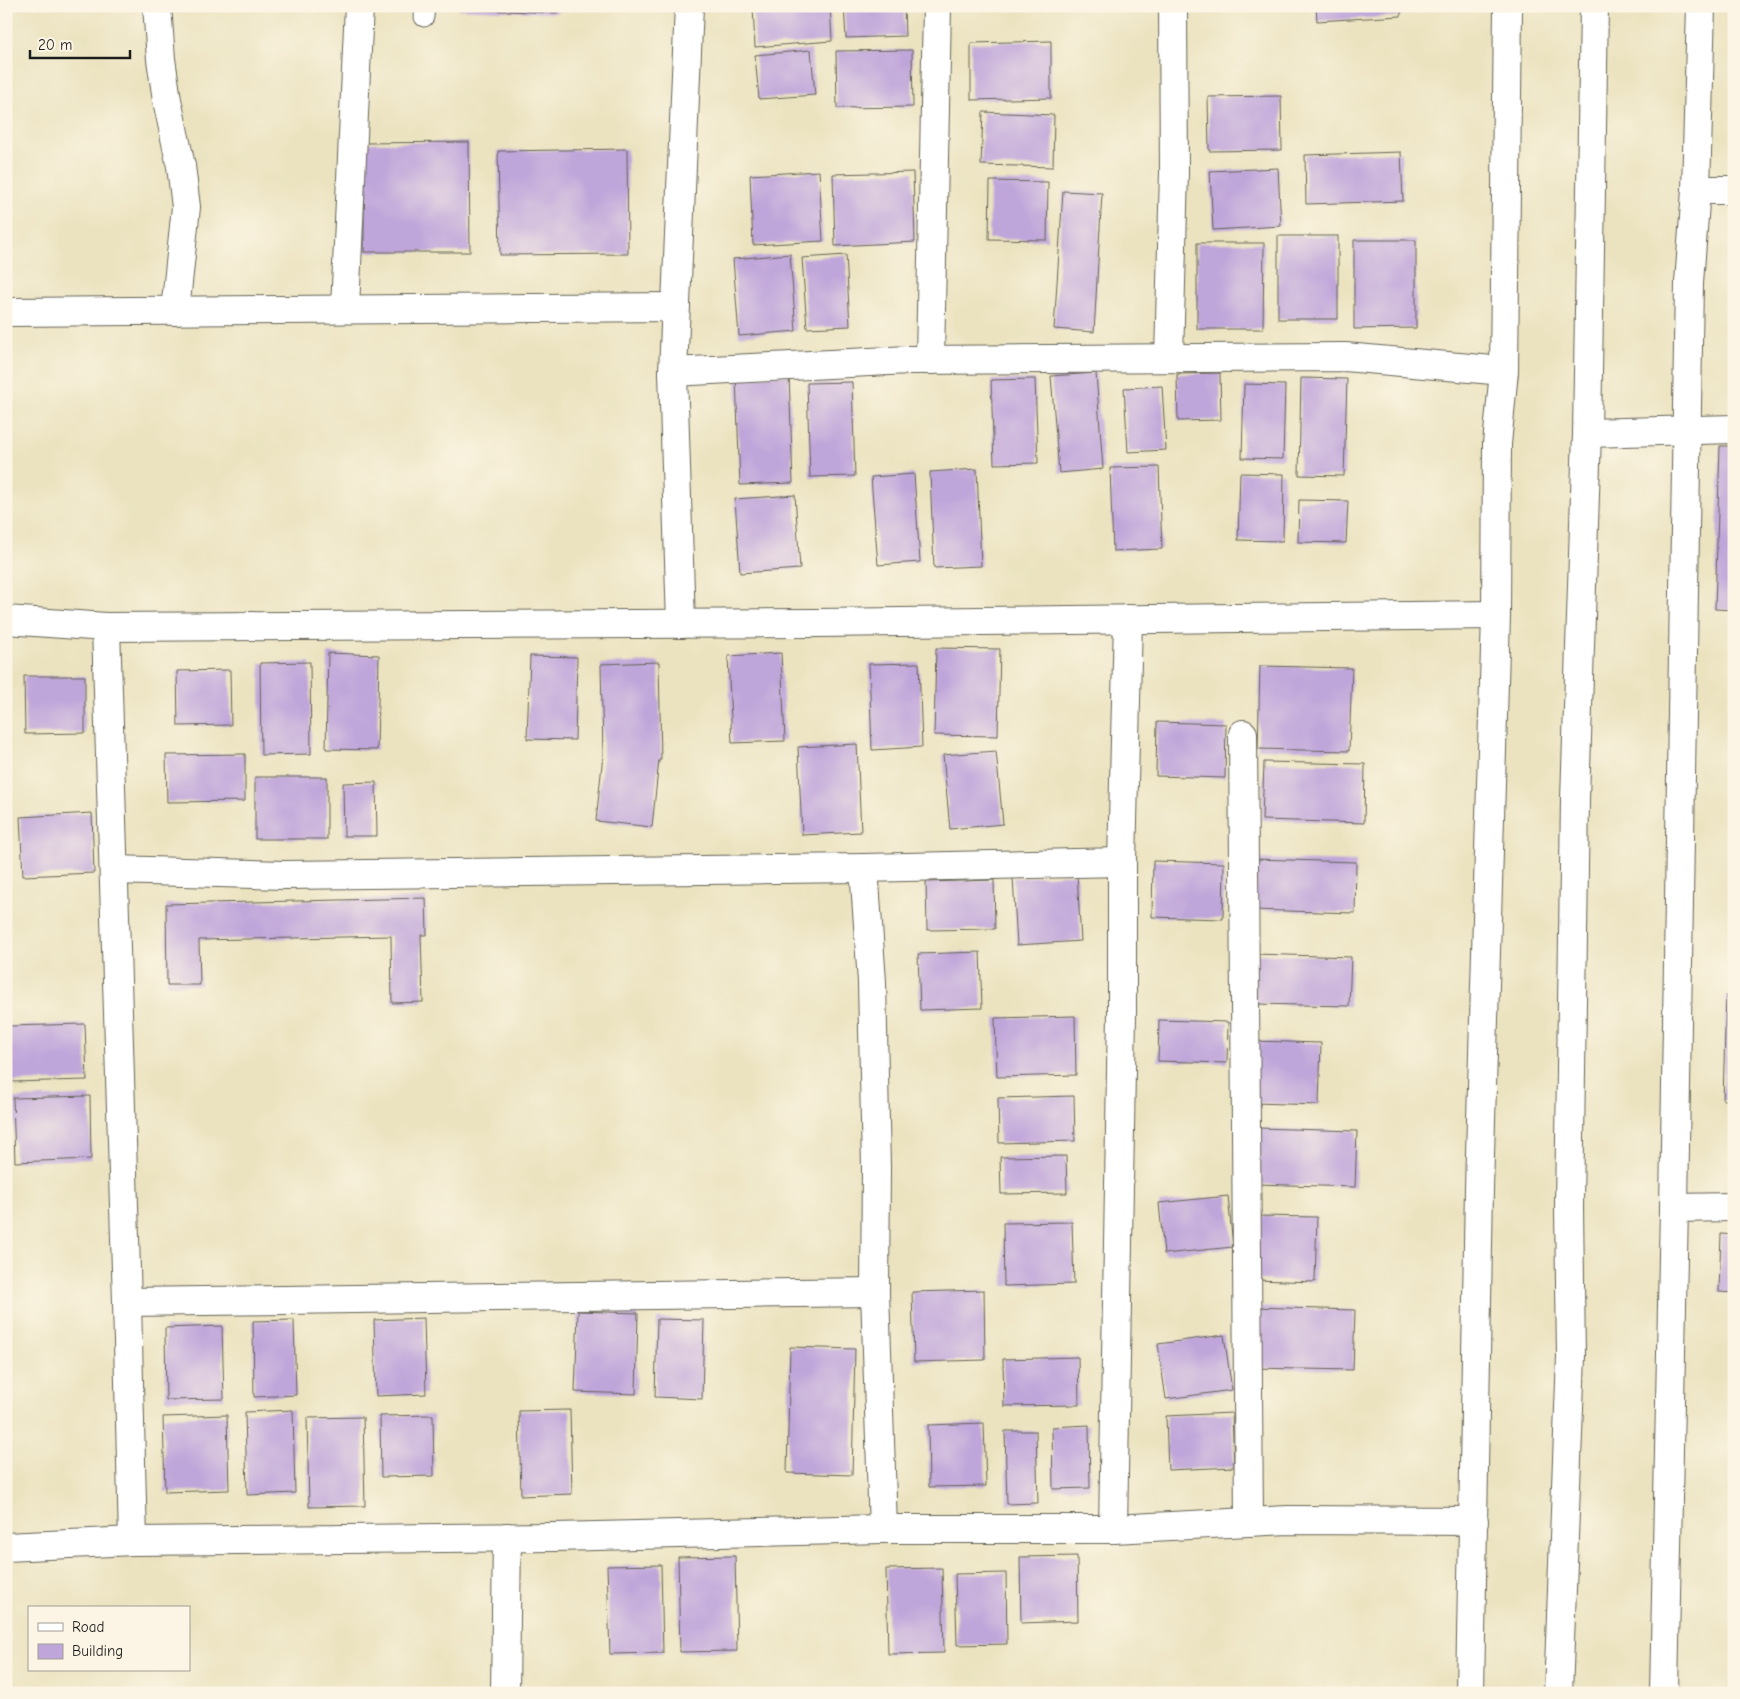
<svg xmlns="http://www.w3.org/2000/svg" width="1740" height="1699" font-family="'Comic Neue',sans-serif">
	<style>
		.building { fill: #bfa6da }
		.lines { fill: none; stroke-linecap: round; stroke-linejoin: round }
		.service-casing { stroke: #646255; stroke-width: 21 }
		.minor-casing { stroke: #646255; stroke-width: 30 }
		.tertiary-casing { stroke: #646255; stroke-width: 30 }
		.service { stroke: #fff; stroke-width: 19 }
		.minor { stroke: #fff; stroke-width: 28 }
		.tertiary { stroke: #fff; stroke-width: 28 }
	</style>
	<rect width="100%" height="100%" fill="#fcf5e5"/>
	<filter id="ink" filterUnits="userSpaceOnUse"><feTurbulence type="fractalNoise" baseFrequency=".02" numOctaves="2"/><feDisplacementMap in="SourceGraphic" scale="10" xChannelSelector="R" yChannelSelector="G"/><feConvolveMatrix kernelMatrix="1 2 1 2 8 2 1 2 1" color-interpolation-filters="sRGB"/></filter>
	<filter id="wash" filterUnits="userSpaceOnUse"><feTurbulence type="fractalNoise" baseFrequency=".0096" numOctaves="4" result="noise"/><feDisplacementMap in="SourceGraphic" scale="20" xChannelSelector="R" yChannelSelector="G"/><feGaussianBlur stdDeviation="1.12" result="paint"/><feColorMatrix in="noise" values="0 0 0 0 0 0 0 0 0 0 0 0 0 0 0 0 0 1.4 0 .05"/><feComposite in="paint" operator="in"/></filter>
	<g filter="url(#wash)">
		<rect width="100%" height="100%" fill="#ebe3c0"/>
		<g id="blocks">
			<g class="building">
				<path d="M458,6H558L557,13L458,9Z"/>
				<path d="M753,6H830L832,41L755,47Z"/>
				<path d="M844,6H904L905,36L846,38Z"/>
				<path d="M1316,6H1401V16L1317,21Z"/>
				<path d="M1051,41V98L971,100V43Z"/>
				<path d="M811,50L815,95L759,99L755,55Z"/>
				<path d="M912,50L913,107L837,108L836,51Z"/>
				<path d="M1281,96L1282,150L1209,151L1208,97Z"/>
				<path d="M983,112L1054,115L1053,167L981,165Z"/>
				<path d="M469,142L470,252H364V143Z"/>
				<path d="M627,149L628,254L500,255L498,151Z"/>
				<path d="M1401,152L1403,201L1306,204L1305,155Z"/>
				<path d="M1278,168L1281,226L1213,230L1210,171Z"/>
				<path d="M819,171L823,241L753,245L750,175Z"/>
				<path d="M913,172L915,242L835,246L833,174Z"/>
				<path d="M990,181L1048,182L1047,240L989,239Z"/>
				<path d="M1063,191L1102,193L1094,332L1054,329Z"/>
				<rect x="1278" y="236" width="60" height="83"/>
				<path d="M1354,240H1416V328L1354,329Z"/>
				<path d="M1197,243H1264L1263,329H1197Z"/>
				<path d="M790,254L796,331L739,336L733,259Z"/>
				<path d="M846,255L850,326L807,328L802,258Z"/>
				<path d="M1096,373L1103,469L1059,473L1051,376Z"/>
				<path d="M1220,373L1221,420L1178,421L1177,374Z"/>
				<path d="M789,375L793,483L740,485L736,377Z"/>
				<path d="M1301,378L1347,379L1344,476L1299,475Z"/>
				<path d="M1035,379L1038,463L994,464L991,380Z"/>
				<path d="M852,382L855,476L810,477L807,383Z"/>
				<path d="M1244,384L1285,385L1283,459L1242,458Z"/>
				<path d="M1162,386L1166,450L1128,452L1124,388Z"/>
				<path d="M1720,446H1734V610L1715,609Z"/>
				<path d="M1159,467L1162,549L1113,551L1110,468Z"/>
				<path d="M977,469L981,566L934,568L930,472Z"/>
				<path d="M1240,473L1284,474L1283,541L1238,540Z"/>
				<path d="M914,474L920,562L878,565L871,477Z"/>
				<path d="M795,495L800,569L740,573L735,499Z"/>
				<path d="M1299,500L1348,501L1346,543L1298,542Z"/>
				<path d="M936,648L1000,649L998,736L934,735Z"/>
				<path d="M328,653L379,655L377,750L326,749Z"/>
				<path d="M781,653L785,741L732,743L728,656Z"/>
				<path d="M530,656L577,657L575,740L527,739Z"/>
				<path d="M310,662L311,754L261,755L260,663Z"/>
				<path d="M659,662L661,760H659L652,827L596,821L603,755L601,664Z"/>
				<path d="M919,663L922,747L872,750L869,664Z"/>
				<path d="M1260,666L1352,668L1349,751L1258,749Z"/>
				<path d="M230,670L231,725L178,726L177,671Z"/>
				<path d="M24,676H85V733L25,734Z"/>
				<path d="M1157,722L1226,724L1225,778L1156,776Z"/>
				<path d="M857,744L861,832L802,835L798,747Z"/>
				<path d="M996,751L1003,824L950,829L943,755Z"/>
				<path d="M245,754V801L167,802L166,755Z"/>
				<path d="M1264,762L1365,764L1364,823L1262,820Z"/>
				<rect x="255" y="777" width="72" height="62"/>
				<rect x="6" y="778" width="2" height="42"/>
				<path d="M376,782L377,836H344L343,783Z"/>
				<path d="M92,813L94,873L23,876L20,817Z"/>
				<path d="M1254,859L1356,862L1355,913L1252,910Z"/>
				<path d="M1153,861L1224,863L1223,919L1152,917Z"/>
				<path d="M1077,874L1081,941L1017,945L1013,878Z"/>
				<path d="M994,880L995,929L927,930L926,882Z"/>
				<path d="M426,898L427,935H421L423,1002L392,1003L391,936L199,940L200,985H167L166,904Z"/>
				<path d="M980,952L982,1008L920,1010L918,954Z"/>
				<path d="M1255,954L1351,957L1349,1006L1254,1004Z"/>
				<path d="M1726,995L1734,996V1100H1723Z"/>
				<path d="M1075,1016L1076,1075L997,1077L995,1018Z"/>
				<path d="M1159,1020L1228,1022L1227,1063L1158,1061Z"/>
				<path d="M85,1024L87,1080L11,1082L9,1026Z"/>
				<path d="M1255,1041L1321,1043L1319,1105L1254,1103Z"/>
				<path d="M90,1096L91,1159L15,1162L13,1098Z"/>
				<path d="M1074,1096L1075,1141L999,1143L998,1098Z"/>
				<path d="M1258,1128L1357,1131L1355,1187L1256,1184Z"/>
				<path d="M1066,1156L1067,1193L1001,1194L1000,1157Z"/>
				<path d="M1228,1196L1233,1247L1164,1254L1159,1203Z"/>
				<path d="M1257,1216L1317,1217L1315,1282L1255,1280Z"/>
				<path d="M1072,1222L1074,1284L1004,1286L1003,1223Z"/>
				<path d="M1721,1234L1734,1235V1293L1719,1292Z"/>
				<path d="M984,1290L985,1360L914,1362L912,1292Z"/>
				<path d="M1253,1307L1355,1310L1353,1370L1251,1368Z"/>
				<path d="M578,1311L638,1313L636,1394L575,1392Z"/>
				<path d="M424,1318L426,1394L376,1396L374,1320Z"/>
				<path d="M657,1319L704,1320L702,1399L655,1397Z"/>
				<path d="M294,1320L296,1395L254,1397L253,1321Z"/>
				<path d="M222,1326L224,1399L166,1400L165,1328Z"/>
				<path d="M1224,1335L1232,1390L1166,1399L1158,1344Z"/>
				<path d="M790,1347L855,1349L852,1475L787,1473Z"/>
				<path d="M1078,1357L1079,1405L1004,1406L1003,1359Z"/>
				<path d="M293,1410L295,1493L247,1495L245,1412Z"/>
				<path d="M570,1410L572,1494L521,1496L519,1411Z"/>
				<path d="M1232,1413L1234,1467L1168,1470L1166,1416Z"/>
				<path d="M227,1415L229,1490L165,1492L163,1417Z"/>
				<path d="M433,1415L434,1476L381,1477L380,1416Z"/>
				<path d="M363,1417L365,1506L309,1507L307,1418Z"/>
				<path d="M984,1423L986,1486L929,1487L928,1425Z"/>
				<path d="M1089,1425L1090,1488L1053,1489L1052,1427Z"/>
				<path d="M1005,1431H1036L1038,1503L1007,1504Z"/>
				<path d="M735,1556L737,1651L680,1652L678,1557Z"/>
				<path d="M1077,1556L1078,1621L1021,1623L1020,1557Z"/>
				<path d="M661,1565L663,1653L610,1654L607,1566Z"/>
				<path d="M942,1568L944,1653L888,1654L886,1569Z"/>
				<path d="M1006,1573L1007,1644L957,1645L955,1574Z"/>
			</g>
		</g>
	</g>
	<g filter="url(#ink)">
		<use href="#blocks" fill-opacity="0" stroke="#646255" stroke-width="1"/>
		<g class="lines">
			<g class="service-casing">
				<path id="service" d="M424,17L425,6"/>
			</g>
			<g class="minor-casing">
				<g id="minor">
					<path d="M157,6L161,59L167,100L181,166L186,207L175,311"/>
					<path d="M1696,190H1734"/>
					<path d="M345,308L359,6"/>
					<path d="M6,312L676,307"/>
					<path d="M1169,358L1174,172L1173,6"/>
					<path d="M930,360L937,6"/>
					<path d="M673,372L909,360L1345,357L1504,371"/>
					<path d="M1587,433L1734,429"/>
					<path d="M6,620L106,627L818,623L1496,615"/>
					<path d="M681,624L673,372L689,6"/>
					<path d="M106,627L127,1302L133,1541"/>
					<path d="M1243,734L1249,1522"/>
					<path d="M864,868L872,982L876,1168L875,1292L883,1529"/>
					<path d="M114,870L284,875L864,868L1122,862"/>
					<path d="M1674,1208L1734,1207"/>
					<path d="M127,1302L875,1292"/>
					<path d="M1113,1529L1122,1013V862L1128,619"/>
					<path d="M6,1547L133,1541L555,1537L883,1529H1113L1288,1520L1474,1521"/>
					<path d="M505,1693L507,1537"/>
					<path d="M1664,1693L1674,1208L1689,283L1696,190L1701,6"/>
				</g>
			</g>
			<g class="tertiary-casing">
				<g id="tertiary">
					<path d="M1470,1693L1479,1188L1496,615L1497,444L1504,371L1508,6"/>
					<path d="M1558,1693L1571,1356L1569,1207L1575,799L1587,433L1594,6"/>
				</g>
			</g>
			<use href="#service" class="service"/>
			<use href="#minor" class="minor"/>
			<use href="#tertiary" class="tertiary"/>
		</g>
	</g>
	<rect width="1740" height="1699" fill="none" stroke="#fcf5e5" stroke-width="25"/>
	<rect x="28" y="1606" width="162" height="65" fill="#fcf5e5" stroke="#a29e95"/>
	<rect x="38" y="1623" width="25" height="8" fill="#ffffff" stroke="#a29e95"/>
	<text x="72" y="1632" font-size="15" fill="#1c1c1c">Road</text>
	<rect x="38" y="1644" width="25" height="15" fill="#bfa6da" stroke="#a29e95"/>
	<text x="72" y="1656" font-size="15" fill="#1c1c1c">Building</text>
	<path d="M30 50v8h100v-8" fill="none" stroke="#1c1c1c" stroke-width="2.5"/>
	<text x="38" y="50" font-size="15" fill="#1c1c1c" stroke="#fcf5e5" stroke-width="4" paint-order="stroke">20 m</text>
</svg>
